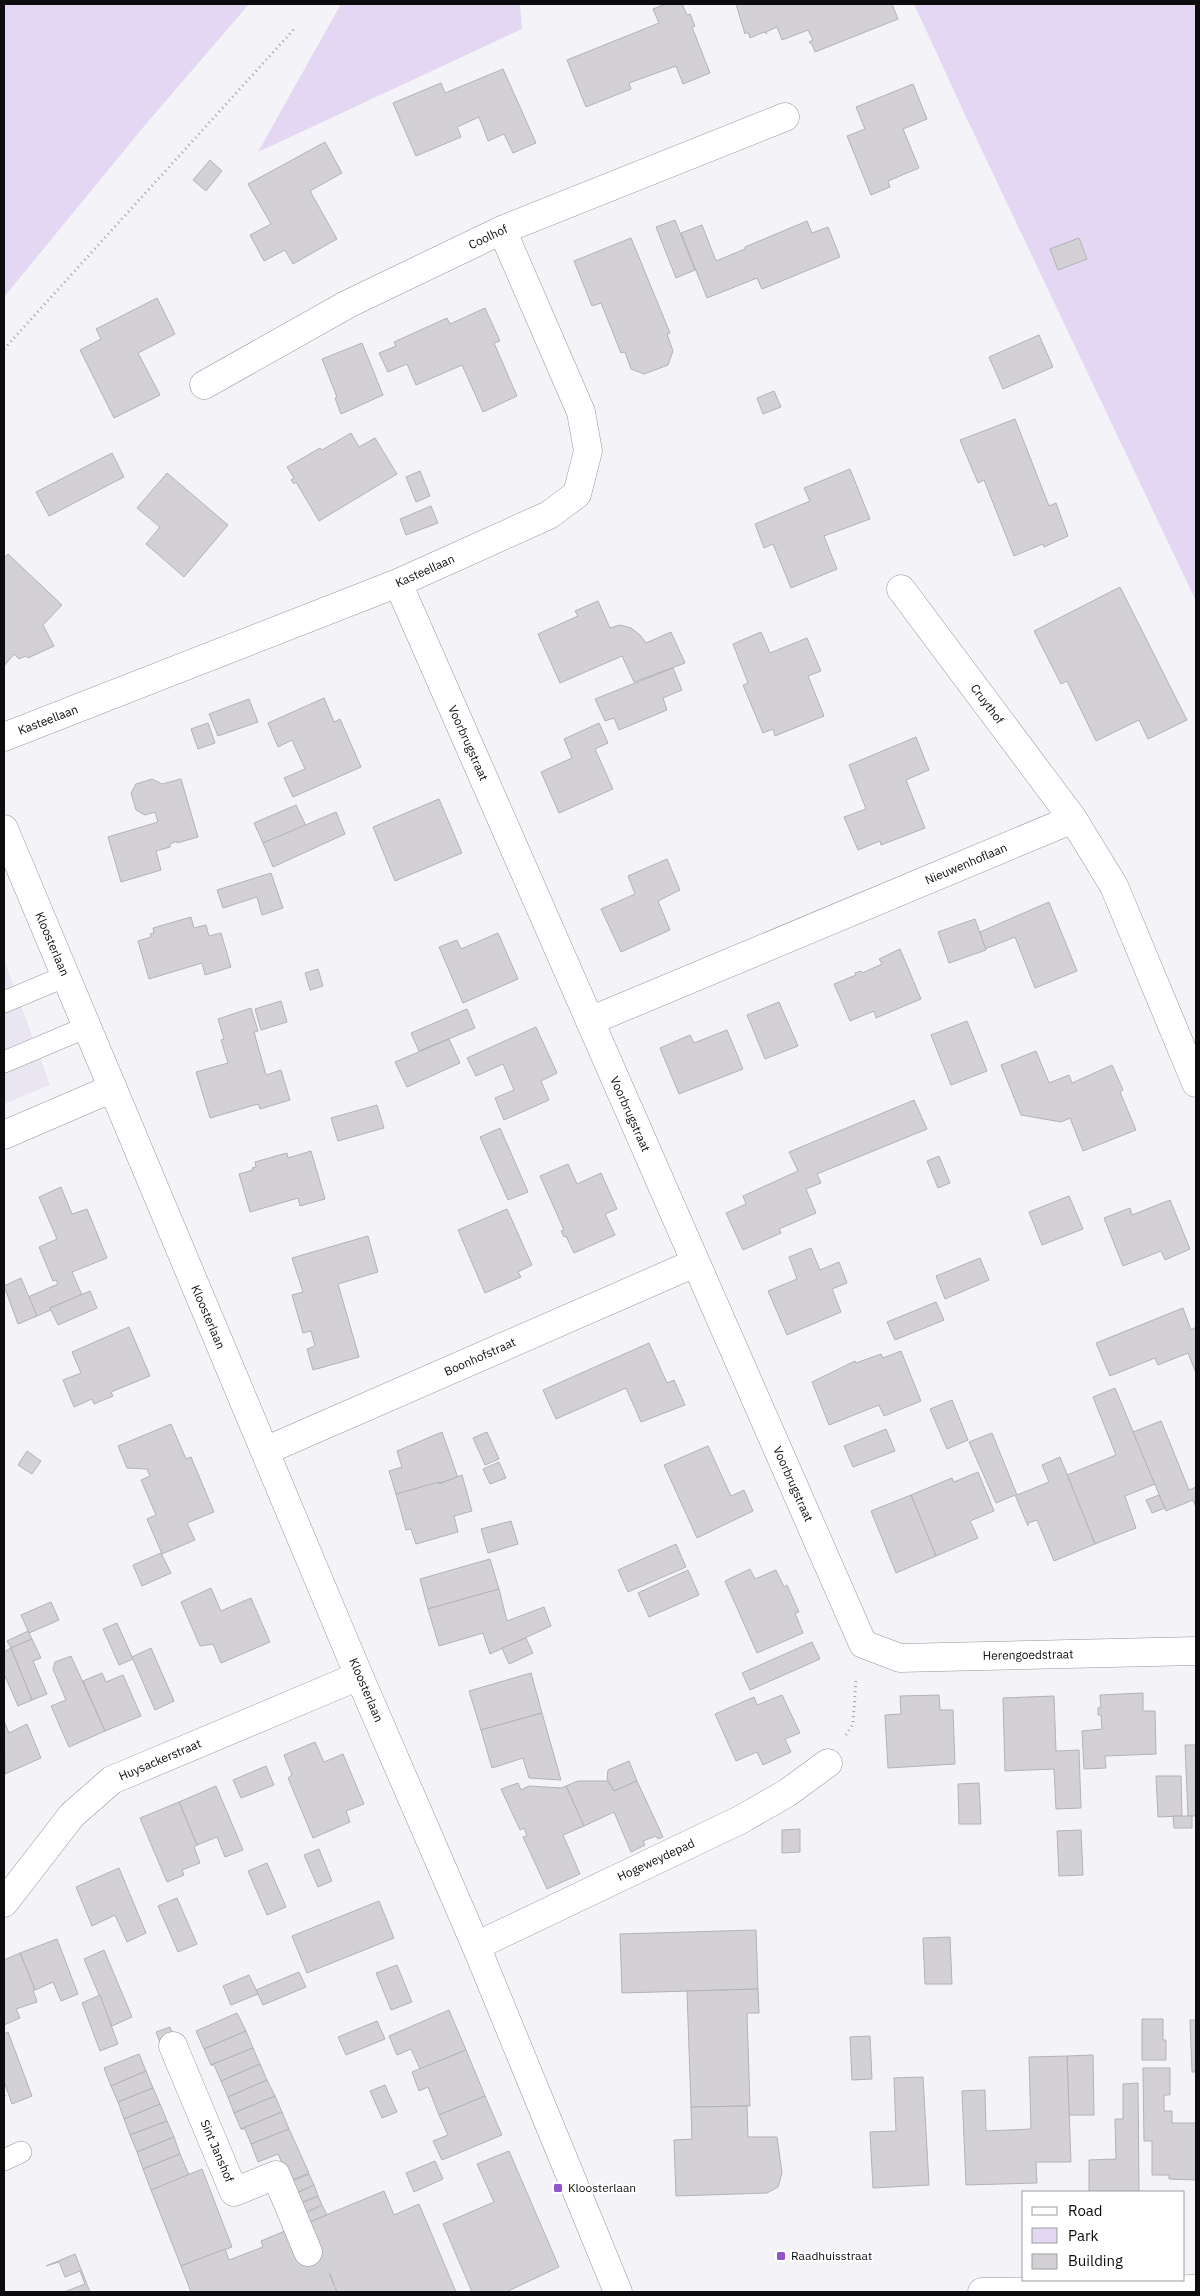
<svg xmlns="http://www.w3.org/2000/svg" width="1200" height="2296" font-family="'IBM Plex Sans',sans-serif">
	<style>
		.built { fill: #eae6f1 }
		.green { fill: #e3d7f3 }
		.building { fill: #d3d1d5; stroke: #b3b2b5 }
		.lines { fill: none; stroke-linecap: round; stroke-linejoin: round }
		.minor-tunnel { stroke: #d1d0d4; stroke-width: 28; stroke-dasharray: 28 14; stroke-linecap: butt }
		.service-casing { stroke: #969599; stroke-width: 22 }
		.minor-casing { stroke: #969599; stroke-width: 29 }
		.tertiary-casing { stroke: #969599; stroke-width: 29 }
		.path { stroke: #a3a2a6; stroke-width: 3; stroke-dasharray: 1 4; stroke-linecap: butt }
		.service { stroke: #fff; stroke-width: 21 }
		.minor { stroke: #fff; stroke-width: 28 }
		.tertiary { stroke: #fff; stroke-width: 28 }
		.poi-dot { fill: #9156cd; stroke: #fff; stroke-width: 2 }
		.labels { text-anchor: middle; stroke-width: 4; stroke-linejoin: round; paint-order: stroke }
		.street-label { font-size: 12px; fill: #0c0b0d; stroke: #fff }
		.poi-label { font-size: 12px; fill: #0c0b0d; stroke: #fff; text-anchor: start }
	</style>
	<rect width="100%" height="100%" fill="#f4f3f7"/>
	<path class="built" d="M4,959L50,1085L4,1104Z"/>
	<g class="green">
		<path d="M4,4H249L145,125L4,297Z"/>
		<path d="M341,4H520L522,29L258,152Z"/>
		<path d="M914,4H1196V601L967,119Z"/>
	</g>
	<g class="building">
		<path d="M666,4H682L687,15L690,14L695,26L692,27L710,73L683,84L676,66L629,83L631,89L586,107L567,60L659,23L653,9Z"/>
		<path d="M736,4H892L898,19L815,52L812,44L809,42L813,40L808,30L782,40L777,27L766,32L767,34L764,32L750,38L748,32L745,34Z"/>
		<path d="M503,69L536,143L513,153L504,134L488,141L479,117L457,127L461,137L416,156L393,103L441,83L445,93Z"/>
		<path d="M913,84L927,119L903,129L919,168L888,181L890,187L871,195L847,136L865,129L856,107Z"/>
		<path d="M325,142L342,173L310,191L337,239L293,264L285,250L264,261L250,235L271,224L248,184Z"/>
		<path d="M210,160L222,171L206,191L193,180Z"/>
		<path d="M675,220L695,270L676,278L656,227Z"/>
		<path d="M807,221L812,233L828,227L840,257L762,289L757,278L707,298L681,233L702,225L716,261L745,249V247Z"/>
		<path d="M631,238L670,333L667,334L673,351L668,365L644,374L631,369L625,352L621,353L601,303L592,306L574,261Z"/>
		<path d="M1079,238L1087,259L1058,270L1050,249Z"/>
		<path d="M157,298L175,334L138,353L160,395L114,418L80,350L101,339L96,329Z"/>
		<path d="M485,308L500,341L494,343L517,396L483,412L462,365L416,385L407,364L388,372L379,353L396,346L394,342L447,318L450,324Z"/>
		<path d="M1039,335L1053,367L1003,389L989,357Z"/>
		<path d="M362,343L383,395L341,414L335,398L337,397L322,359Z"/>
		<path d="M774,391L781,407L763,414L757,398Z"/>
		<path d="M1015,419L1049,506L1056,503L1068,536L1044,547L1043,544L1014,556L984,480L978,483L960,440Z"/>
		<path d="M351,433L359,447L375,438L397,474L319,521L296,482L294,484L291,480L294,478L287,467L320,448L322,450Z"/>
		<path d="M112,453L124,477L49,516L36,492Z"/>
		<path d="M850,469L870,519L824,536L837,569L791,588L773,544L764,548L755,524L810,501L804,488Z"/>
		<path d="M420,471L430,496L416,502L406,477Z"/>
		<path d="M167,473L228,525L184,577L146,544L160,527L137,508Z"/>
		<path d="M431,506L438,523L406,535L400,519Z"/>
		<path d="M8,554L62,605L43,625L54,646L28,658L26,656L19,659L14,654L4,666V558Z"/>
		<path d="M1120,587L1187,720L1148,739L1139,720L1096,741L1067,681L1061,684L1034,631Z"/>
		<path d="M598,601L610,628L620,625L631,628L640,635L646,643L671,632L685,663L634,682L622,656L560,683L538,634L578,616L575,611Z"/>
		<path d="M761,632L770,653L807,638L821,671L808,676L824,716L775,736L773,729L763,733L743,685L748,683L733,644Z"/>
		<path d="M673,668L682,690L663,698L667,710L619,730L614,718L605,721L595,699Z"/>
		<path d="M324,698L334,722L340,719L361,767L293,797L284,778L305,769L292,740L278,747L268,723Z"/>
		<path d="M249,699L258,722L218,736L209,714Z"/>
		<path d="M208,723L215,743L198,749L191,729Z"/>
		<path d="M599,723L608,743L595,749L613,789L559,813L541,772L572,758L564,739Z"/>
		<path d="M916,737L929,770L906,780L925,828L881,845L880,841L858,850L844,817L866,809L849,765Z"/>
		<path d="M152,779L162,784L181,779L198,837L177,843V841L170,844V847L156,851L161,870L121,882L108,837L158,822L155,812L145,815L136,810L131,793L136,784Z"/>
		<path d="M439,799L462,853L395,881L373,827Z"/>
		<path d="M296,805L306,826L263,843L254,823Z"/>
		<path d="M336,812L345,834L273,867L263,843Z"/>
		<path d="M667,859L680,890L658,901L670,930L621,952L601,909L635,894L628,876Z"/>
		<path d="M271,873L283,908L262,915L257,897L223,908L217,890Z"/>
		<path d="M1049,902L1077,971L1035,988L1015,937L985,949L980,932Z"/>
		<path d="M191,917L194,928L206,925L209,936L221,933L231,967L205,975L202,963L149,979L138,941L151,937L150,934L154,933L153,928Z"/>
		<path d="M975,919L986,950L949,963L938,932Z"/>
		<path d="M498,933L518,979L463,1003L439,947L457,940L461,949Z"/>
		<path d="M900,949L921,999L876,1018L874,1011L850,1021L834,984L856,975L855,973L861,971L862,973L882,964L879,959Z"/>
		<path d="M318,969L323,986L310,990L305,973Z"/>
		<path d="M281,1001L287,1022L261,1030L255,1009Z"/>
		<path d="M779,1002L798,1046L765,1059L747,1015Z"/>
		<path d="M251,1008L258,1031L254,1032L266,1075L281,1070L290,1100L260,1109L258,1104L210,1118L196,1072L228,1063L221,1040L224,1039L218,1019Z"/>
		<path d="M467,1009L475,1028L419,1051L411,1033Z"/>
		<path d="M967,1021L987,1071L951,1085L931,1035Z"/>
		<path d="M536,1027L557,1073L541,1081L549,1100L504,1120L495,1098L514,1090L503,1064L476,1076L467,1058Z"/>
		<path d="M727,1030L743,1069L679,1094L660,1048L690,1035L694,1043Z"/>
		<path d="M449,1039L460,1063L407,1087L395,1062Z"/>
		<path d="M1036,1051L1049,1083L1069,1075L1072,1083L1112,1065L1123,1090L1120,1092L1136,1130L1083,1151L1070,1118L1061,1122L1021,1115L1001,1065Z"/>
		<path d="M914,1100L927,1129L817,1174L821,1183L806,1189L816,1213L779,1229L781,1233L743,1250L726,1213L746,1204L743,1196L798,1171L789,1152Z"/>
		<path d="M377,1105L384,1128L338,1141L331,1118Z"/>
		<path d="M500,1128L528,1192L508,1200L480,1137Z"/>
		<path d="M311,1151L325,1199L300,1206L298,1198L250,1212L239,1174L253,1170L252,1168L256,1167L255,1162L287,1153L288,1158Z"/>
		<path d="M939,1156L950,1183L938,1188L927,1161Z"/>
		<path d="M568,1164L577,1184L601,1173L617,1209L605,1214L615,1235L574,1253L566,1236L564,1237L561,1231L564,1230L540,1176Z"/>
		<path d="M61,1187L72,1214L87,1209L107,1258L72,1272L82,1295L50,1308L51,1310L37,1316L28,1297L58,1284L56,1280L53,1281L39,1247L57,1239L39,1197Z"/>
		<path d="M1069,1196L1083,1229L1042,1245L1029,1212Z"/>
		<path d="M1170,1200L1190,1249L1165,1260L1161,1251L1123,1266L1104,1218L1130,1208L1132,1215Z"/>
		<path d="M507,1209L532,1265L518,1272L521,1277L485,1293L458,1230Z"/>
		<path d="M368,1236L378,1272L338,1284L359,1357L313,1370L307,1349L315,1346L311,1331L303,1333L292,1295L303,1292L292,1258Z"/>
		<path d="M811,1248L820,1270L839,1262L847,1283L832,1289L841,1312L787,1335L768,1291L797,1279L789,1257Z"/>
		<path d="M980,1258L989,1280L945,1299L936,1276Z"/>
		<path d="M21,1278L37,1316L18,1324L4,1286Z"/>
		<path d="M90,1291L97,1308L58,1325L50,1308Z"/>
		<path d="M936,1302L944,1320L895,1340L887,1322Z"/>
		<path d="M1183,1308L1191,1330L1196,1327V1373L1188,1353L1158,1365L1155,1358L1110,1376L1096,1343Z"/>
		<path d="M129,1327L150,1376L111,1392L113,1396L94,1404L92,1399L74,1407L63,1380L81,1373L72,1352Z"/>
		<path d="M649,1343L667,1383L674,1380L685,1405L641,1422L626,1388L556,1419L543,1390Z"/>
		<path d="M901,1351L921,1401L884,1416L879,1405L829,1425L812,1382L855,1361L856,1363L881,1354L883,1358Z"/>
		<path d="M1115,1388L1155,1484L1125,1496L1136,1528L1095,1544L1067,1475L1116,1455L1093,1397Z"/>
		<path d="M952,1400L968,1440L947,1449L930,1409Z"/>
		<path d="M1161,1421L1189,1490L1196,1487V1507L1193,1500L1166,1511L1133,1432Z"/>
		<path d="M171,1424L186,1459L191,1457L214,1512L187,1523L195,1540L162,1554L147,1519L156,1515L141,1480L150,1476L147,1469L127,1468L118,1446Z"/>
		<path d="M886,1429L895,1451L853,1467L844,1446Z"/>
		<path d="M442,1432L458,1478L396,1494L389,1471L402,1467L397,1451Z"/>
		<path d="M487,1432L499,1459L485,1465L473,1438Z"/>
		<path d="M992,1433L1017,1495L1049,1482L1042,1465L1060,1457L1095,1544L1054,1561L1037,1520L1028,1523V1526L1015,1495L996,1503L969,1442Z"/>
		<path d="M708,1446L731,1496L744,1490L753,1511L697,1538L664,1465Z"/>
		<path d="M27,1451L41,1461L32,1474L18,1465Z"/>
		<path d="M499,1462L506,1478L490,1484L483,1469Z"/>
		<path d="M978,1472L994,1511L970,1521L978,1538L936,1556L911,1495L952,1478L954,1482Z"/>
		<path d="M462,1475L472,1511L454,1516L458,1532L416,1544L411,1529L406,1530L396,1494L439,1482V1484Z"/>
		<path d="M911,1495L936,1556L896,1573L871,1511Z"/>
		<path d="M1159,1495L1165,1508L1152,1513L1146,1500Z"/>
		<path d="M511,1521L518,1544L488,1553L481,1529Z"/>
		<path d="M676,1544L686,1567L628,1592L618,1570Z"/>
		<path d="M161,1553L171,1573L142,1586L133,1565Z"/>
		<path d="M490,1559L499,1589L428,1609L420,1579Z"/>
		<path d="M750,1569L755,1579L776,1570L784,1587L787,1585L799,1612L795,1613L803,1633L757,1653L725,1581Z"/>
		<path d="M688,1570L699,1595L649,1617L638,1593Z"/>
		<path d="M211,1588L221,1611L251,1598L270,1642L221,1663L213,1644L200,1646L181,1602Z"/>
		<path d="M499,1589L507,1621L544,1607L551,1626L490,1654L483,1633L439,1646L428,1609Z"/>
		<path d="M51,1602L59,1620L29,1633L21,1615Z"/>
		<path d="M117,1623L133,1659L119,1665L103,1629Z"/>
		<path d="M28,1631L32,1639L11,1648L7,1641Z"/>
		<path d="M526,1638L533,1653L509,1664L502,1648Z"/>
		<path d="M32,1639L41,1658L33,1661L47,1694L32,1700L11,1648Z"/>
		<path d="M812,1642L820,1659L750,1690L742,1673Z"/>
		<path d="M11,1648L32,1700L18,1706L4,1674V1652Z"/>
		<path d="M151,1648L174,1701L155,1710L132,1657Z"/>
		<path d="M71,1656L105,1731L69,1747L51,1706L66,1700L53,1669L55,1662Z"/>
		<path d="M102,1673L106,1682L123,1675L141,1716L105,1731L83,1681Z"/>
		<path d="M531,1673L542,1713L481,1730L469,1691Z"/>
		<path d="M1143,1693V1711H1155L1156,1754L1105,1756L1106,1768L1084,1769L1082,1731L1102,1729L1101,1715H1098V1708L1101,1707L1100,1695Z"/>
		<path d="M782,1695L800,1733L785,1739L791,1752L763,1765L757,1752L736,1761L715,1714L754,1697L757,1705Z"/>
		<path d="M939,1695L940,1710H953L955,1764L888,1768L885,1715L901,1714L900,1696Z"/>
		<path d="M1054,1696L1056,1751L1079,1750L1081,1808L1056,1809L1054,1769L1005,1771L1003,1698Z"/>
		<path d="M542,1713L561,1780L529,1778L523,1758L492,1768L481,1730Z"/>
		<path d="M4,1721L9,1733L27,1724L41,1758L5,1774Z"/>
		<path d="M315,1742L324,1762L343,1754L364,1804L346,1811L350,1822L313,1838L288,1778L292,1775L284,1755Z"/>
		<path d="M1185,1745H1196V1816H1188Z"/>
		<path d="M629,1761L637,1781L614,1791L607,1779L608,1770Z"/>
		<path d="M266,1766L274,1785L241,1798L233,1780Z"/>
		<path d="M1156,1776H1181L1182,1816L1158,1817Z"/>
		<path d="M578,1781H608L614,1791L637,1781L663,1837L658,1839L656,1836L643,1841L645,1845L631,1852L614,1812L584,1826L566,1786Z"/>
		<path d="M518,1783L521,1790L529,1786L561,1788L566,1786L584,1826L563,1835L580,1874L547,1889L523,1837L527,1836L524,1828L520,1830L501,1789Z"/>
		<path d="M979,1783L981,1824H959L958,1784Z"/>
		<path d="M216,1786L243,1850L225,1857L217,1837L197,1845L179,1802Z"/>
		<path d="M179,1802L197,1845L194,1847L200,1863L182,1870L184,1875L167,1882L140,1818Z"/>
		<path d="M1173,1816H1192V1828H1174Z"/>
		<path d="M800,1829V1852L782,1853V1830Z"/>
		<path d="M1081,1830L1083,1875L1059,1876L1057,1831Z"/>
		<path d="M319,1849L332,1881L318,1887L304,1855Z"/>
		<path d="M267,1863L286,1907L267,1915L248,1871Z"/>
		<path d="M119,1868L146,1933L127,1942L115,1915L92,1926L76,1887Z"/>
		<path d="M177,1898L197,1944L178,1952L158,1906Z"/>
		<path d="M379,1901L394,1938L307,1973L292,1936Z"/>
		<path d="M756,1930L758,1989L622,1993L620,1934Z"/>
		<path d="M950,1937L952,1984H925L923,1938Z"/>
		<path d="M57,1939L78,1994L61,2001L53,1982L35,1990L20,1953Z"/>
		<path d="M104,1950L132,2017L112,2026L84,1959Z"/>
		<path d="M20,1953L35,1990H33L37,2002L16,2009L20,2018L4,2025V1960Z"/>
		<path d="M397,1965L412,2002L391,2010L376,1973Z"/>
		<path d="M299,1972L306,1987L263,2005L256,1990Z"/>
		<path d="M249,1975L258,1994L231,2005L223,1986Z"/>
		<path d="M758,1989L759,2013H747L750,2106L691,2107L687,1991Z"/>
		<path d="M100,1995L118,2044L100,2051L82,2003Z"/>
		<path d="M449,2010L466,2050L420,2069L411,2049L397,2055L389,2036Z"/>
		<path d="M237,2013L246,2031L204,2049L196,2031Z"/>
		<path d="M1142,2019H1163V2040H1166V2060H1142Z"/>
		<path d="M1190,2020H1196V2072H1192Z"/>
		<path d="M377,2021L385,2039L346,2055L338,2037Z"/>
		<path d="M170,2027L175,2040L161,2045L156,2032Z"/>
		<path d="M246,2031L253,2048L211,2065L204,2049Z"/>
		<path d="M8,2032L32,2096L12,2104L4,2081V2034Z"/>
		<path d="M870,2036L872,2079L852,2080L850,2037Z"/>
		<path d="M253,2048L260,2064L221,2081L214,2065H211Z"/>
		<path d="M466,2050L485,2096L439,2115L428,2087L419,2091L412,2072Z"/>
		<path d="M139,2054L146,2071L111,2086L104,2068Z"/>
		<path d="M1093,2055L1094,2115H1069L1067,2056Z"/>
		<path d="M1067,2056L1071,2162H1036L1037,2183L966,2185L962,2091L985,2090L986,2131L1031,2129L1029,2057Z"/>
		<path d="M260,2064L267,2080L228,2097L221,2081Z"/>
		<path d="M1143,2068H1170V2095H1164V2111H1172V2123H1196V2180L1169,2179V2175H1152V2141H1144Z"/>
		<path d="M146,2071L153,2088L118,2102L111,2086Z"/>
		<path d="M923,2077L929,2185L873,2188L870,2132L896,2131L894,2078Z"/>
		<path d="M267,2080L275,2096L234,2113L228,2097Z"/>
		<path d="M1138,2083L1139,2192H1089V2160L1116,2159L1115,2119H1123V2084Z"/>
		<path d="M385,2085L397,2112L382,2118L370,2091Z"/>
		<path d="M153,2088L160,2104L124,2119L118,2102Z"/>
		<path d="M275,2096L282,2112L241,2129L234,2113Z"/>
		<path d="M485,2096L502,2135L442,2160L433,2141L448,2135L439,2115Z"/>
		<path d="M160,2104L167,2121L130,2135L124,2119Z"/>
		<path d="M747,2106L748,2137H777L782,2173L778,2187L767,2193L676,2196L674,2140L692,2139L691,2107Z"/>
		<path d="M282,2112L289,2129L251,2144L245,2129H241Z"/>
		<path d="M167,2121L174,2137L137,2152L130,2135Z"/>
		<path d="M289,2129L309,2173L290,2181L278,2154L258,2162L251,2144Z"/>
		<path d="M174,2137L180,2154L143,2169L137,2152Z"/>
		<path d="M509,2151L559,2267L506,2292H472L443,2224L494,2202L477,2164Z"/>
		<path d="M180,2154L189,2175L151,2190L143,2169Z"/>
		<path d="M435,2161L443,2179L414,2192L406,2173Z"/>
		<path d="M202,2169L232,2247L181,2266L151,2190Z"/>
		<path d="M309,2174L314,2185L297,2193L292,2181Z"/>
		<path d="M314,2185L318,2196L301,2203L297,2193Z"/>
		<path d="M384,2191L394,2215L419,2204L456,2292H337L309,2222Z"/>
		<path d="M318,2196L322,2205L305,2213L301,2203Z"/>
		<path d="M322,2205L327,2215L309,2222L305,2213Z"/>
		<path d="M287,2230L319,2249L337,2292H191L181,2266L225,2249L229,2260L263,2247L261,2241Z"/>
		<path d="M75,2254L90,2292H64L85,2284L80,2271L65,2277L59,2262L46,2266Z"/>
	</g>
	<g class="lines">
		<path class="minor-tunnel" d="M308,2252L325,2292"/>
		<g class="service-casing">
			<g id="service">
				<path d="M4,1002L66,976"/>
				<path d="M4,1062L87,1027"/>
				<path d="M4,2160L21,2152"/>
			</g>
		</g>
		<g class="minor-casing">
			<g id="minor">
				<path d="M204,385L348,304L502,230L785,117"/>
				<path d="M398,583L863,1644L900,1658L1196,1651"/>
				<path d="M901,589L1073,819"/>
				<path d="M4,737L398,583L549,515L577,494L588,451L581,412L502,230"/>
				<path d="M4,829L359,1676L476,1946L618,2292"/>
				<path d="M590,1021L1073,819L1114,886L1196,1083"/>
				<path d="M4,1135L113,1088"/>
				<path d="M265,1451L695,1263"/>
				<path d="M4,1903L72,1815L112,1780L359,1676"/>
				<path d="M476,1946L740,1820L787,1793L828,1763"/>
				<path d="M173,2046L234,2192L276,2175L308,2252"/>
			</g>
		</g>
		<g class="tertiary-casing">
			<path id="tertiary" d="M982,2292L1196,2289"/>
		</g>
		<g class="path">
			<path d="M4,349L296,27"/>
			<path d="M846,1735L853,1724L856,1679"/>
			<path d="M4,2095V2096"/>
		</g>
		<use href="#service" class="service"/>
		<use href="#minor" class="minor"/>
		<use href="#tertiary" class="tertiary"/>
	</g>
	<g class="poi-dot">
		<rect x="553" y="2183" width="10" height="10" rx="2.5"/>
		<rect x="776" y="2251" width="10" height="10" rx="2.5"/>
	</g>
	<g class="labels">
		<g class="street-label">
			<text transform="translate(488 237) rotate(-25)" y="4">Coolhof</text>
			<text transform="translate(425 571) rotate(-24)" y="4">Kasteellaan</text>
			<text transform="translate(987 704) rotate(53)" y="4">Cruythof</text>
			<text transform="translate(48 720) rotate(-21)" y="4">Kasteellaan</text>
			<text transform="translate(468 743) rotate(66)" y="4">Voorbrugstraat</text>
			<text transform="translate(966 864) rotate(-23)" y="4">Nieuwenhoflaan</text>
			<text transform="translate(52 944) rotate(67)" y="4">Kloosterlaan</text>
			<text transform="translate(630 1114) rotate(66)" y="4">Voorbrugstraat</text>
			<text transform="translate(208 1317) rotate(67)" y="4">Kloosterlaan</text>
			<text transform="translate(480 1357) rotate(-24)" y="4">Boonhofstraat</text>
			<text transform="translate(793 1484) rotate(66)" y="4">Voorbrugstraat</text>
			<text transform="translate(1028 1655) rotate(-1)" y="4">Herengoedstraat</text>
			<text transform="translate(366 1690) rotate(67)" y="4">Kloosterlaan</text>
			<text transform="translate(160 1760) rotate(-23)" y="4">Huysackerstraat</text>
			<text transform="translate(656 1860) rotate(-25)" y="4">Hogeweydepad</text>
			<text transform="translate(217 2151) rotate(67)" y="4">Sint Janshof</text>
		</g>
		<g class="poi-label">
			<text x="568" y="2192">Kloosterlaan</text>
			<text x="791" y="2260">Raadhuisstraat</text>
		</g>
	</g>
	<rect width="1200" height="2296" fill="none" stroke="#0c0b0d" stroke-width="10"/>
	<rect x="1022" y="2191" width="162" height="90" fill="#ffffff" stroke="#9e9d9e"/>
	<rect x="1032" y="2207" width="25" height="8" fill="#ffffff" stroke="#9e9d9e"/>
	<text x="1068" y="2216" font-size="15" fill="#0c0b0d">Road</text>
	<rect x="1032" y="2228" width="25" height="15" fill="#e3d7f3" stroke="#9e9d9e"/>
	<text x="1068" y="2241" font-size="15" fill="#0c0b0d">Park</text>
	<rect x="1032" y="2254" width="25" height="15" fill="#d3d1d5" stroke="#9e9d9e"/>
	<text x="1068" y="2266" font-size="15" fill="#0c0b0d">Building</text>
</svg>
